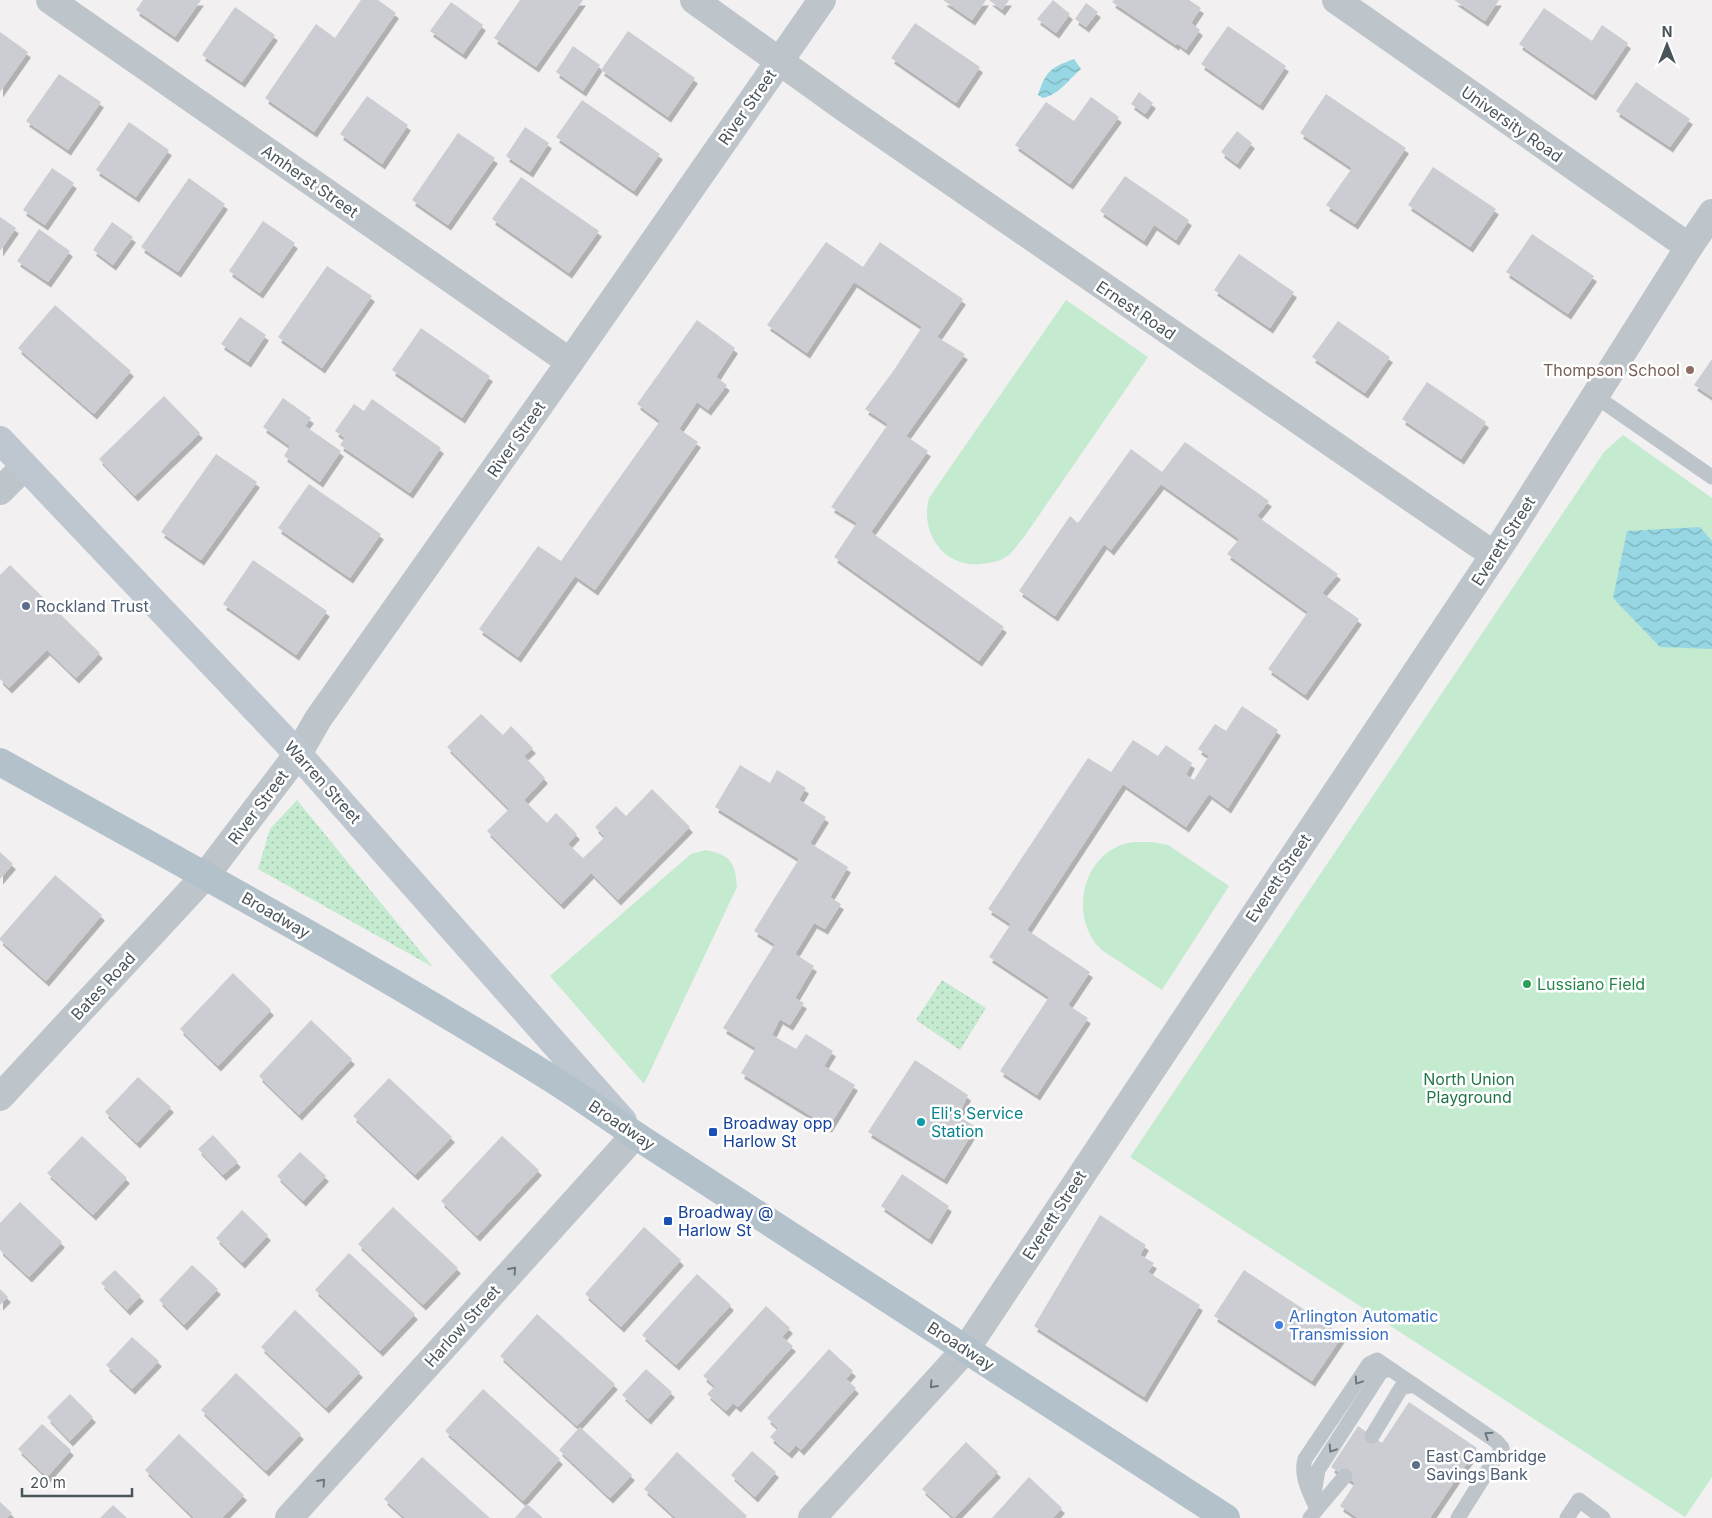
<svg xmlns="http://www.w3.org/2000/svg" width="1712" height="1518" font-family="Inter,sans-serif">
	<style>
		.grass { fill: url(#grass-dots) }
		.park { fill: #c4ebd0 }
		.water { fill: url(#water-waves) }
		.building { fill: #cbcdd2; filter: url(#shadow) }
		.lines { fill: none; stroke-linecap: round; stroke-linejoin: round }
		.service { stroke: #bdc5cb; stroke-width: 15 }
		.minor { stroke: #bdc5cb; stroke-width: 28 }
		.tertiary { stroke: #bdc5cb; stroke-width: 28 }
		.secondary { stroke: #bec7cf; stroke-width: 28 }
		.primary { stroke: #b3c1cb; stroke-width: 28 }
		.oneway { stroke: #6c767d }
		.education-dot { fill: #8d6e63; stroke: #fff; stroke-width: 2 }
		.service-dot { fill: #5c6f8a; stroke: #fff; stroke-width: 2 }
		.leisure-dot { fill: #2e9e5b; stroke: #fff; stroke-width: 2 }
		.culture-dot { fill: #0f9aa8; stroke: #fff; stroke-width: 2 }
		.transit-dot { fill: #1a4fb4; stroke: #fff; stroke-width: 2 }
		.shop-dot { fill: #3f7fe0; stroke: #fff; stroke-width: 2 }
		.labels { text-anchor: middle; stroke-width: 5; stroke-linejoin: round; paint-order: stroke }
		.street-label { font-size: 16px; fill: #4a545b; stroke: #fff }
		.education-label { font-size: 16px; fill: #785e54; stroke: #fff; text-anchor: end }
		.service-label { font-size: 16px; fill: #4e5e75; stroke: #fff; text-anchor: start }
		.leisure-label { font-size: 16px; fill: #27864d; stroke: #fff; text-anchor: start }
		.park-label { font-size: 16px; fill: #227647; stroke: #fff }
		.culture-label { font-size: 16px; fill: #0d838f; stroke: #fff; text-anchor: start }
		.transit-label { font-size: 16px; fill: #164399; stroke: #fff; text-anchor: start }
		.shop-label { font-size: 16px; fill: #366cbe; stroke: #fff; text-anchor: start }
	</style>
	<defs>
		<pattern id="grass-dots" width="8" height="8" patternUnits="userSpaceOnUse" patternTransform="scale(1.25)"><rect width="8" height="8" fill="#c4ebd0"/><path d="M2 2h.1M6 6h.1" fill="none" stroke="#a1c1ac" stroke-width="1.8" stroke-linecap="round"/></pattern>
		<pattern id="water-waves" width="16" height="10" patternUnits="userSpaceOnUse" patternTransform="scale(1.25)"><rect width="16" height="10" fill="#96d7e3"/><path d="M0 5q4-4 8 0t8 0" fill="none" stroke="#7cb1bb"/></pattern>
		<filter id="shadow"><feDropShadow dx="3" dy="5.5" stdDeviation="0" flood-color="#0004"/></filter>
	</defs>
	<rect width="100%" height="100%" fill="#f2f0f0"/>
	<g class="grass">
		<path d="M297,800L433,967L258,869L270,829Z"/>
		<path d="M942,980L986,1008L960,1050L916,1020Z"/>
	</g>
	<g class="park">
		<path d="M1066,300L1148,357L1024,537C1018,543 1013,553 1006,557C1000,561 994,562 988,563C947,572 919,535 929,498Z"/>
		<path d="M1623,435L1712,498V1477L1685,1517L1130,1157L1604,452Z"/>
		<path d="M1134,842H1152L1168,845L1229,886L1162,990C1147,980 1132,970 1117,960C1111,956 1103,952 1098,946C1068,911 1085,848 1134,842Z"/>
		<path d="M706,850C731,855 735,863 737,887L644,1084L550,976L691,854Z"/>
	</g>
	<g class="water">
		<path d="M1074,59L1081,69C1068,80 1060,94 1043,98L1038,95C1046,71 1050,68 1074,59Z"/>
		<path d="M1700,527L1712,541V649L1660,647L1613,598L1627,531Z"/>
	</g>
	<g class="building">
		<path d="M143,0H201L175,37L136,10Z"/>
		<path d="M361,0H378L396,13L314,132L265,98L316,24L335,38Z"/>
		<path d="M520,0H583L536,67L494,38Z"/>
		<path d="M943,0H986L972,20Z"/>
		<path d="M989,0H1009L1002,10Z"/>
		<path d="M1053,0L1070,14L1056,33L1037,19Z"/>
		<path d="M1114,0H1189L1201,8L1191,23L1200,30L1186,50L1177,43L1176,45L1112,2Z"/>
		<path d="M1454,0H1499L1485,21Z"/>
		<path d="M451,2L483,25L463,54L430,31Z"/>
		<path d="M1086,3L1098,12L1086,27L1075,19Z"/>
		<path d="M235,7L275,35L242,82L202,55Z"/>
		<path d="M1544,8L1592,41L1602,25L1628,43L1593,95L1519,44Z"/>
		<path d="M915,23L980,67L956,103L891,58Z"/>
		<path d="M1228,26L1286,66L1260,105L1201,64Z"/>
		<path d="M628,31L695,78L668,117L601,70Z"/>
		<path d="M0,32L28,52L0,92Z"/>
		<path d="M573,46L600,65L583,91L556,72Z"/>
		<path d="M59,74L101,102L68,150L26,121Z"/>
		<path d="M1636,82L1690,119L1670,147L1616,111Z"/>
		<path d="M1139,92L1153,103L1145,114L1131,104Z"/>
		<path d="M1326,94L1406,148L1355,224L1326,205L1352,168L1300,133Z"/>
		<path d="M367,96L408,125L382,164L340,134Z"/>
		<path d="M1091,97L1119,117L1070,184L1015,145L1046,102L1074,121Z"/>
		<path d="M582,100L660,154L634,191L556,137Z"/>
		<path d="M129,122L169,150L136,197L96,170Z"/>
		<path d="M525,127L549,143L530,172L506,156Z"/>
		<path d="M1237,131L1252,143L1237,164L1221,152Z"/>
		<path d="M458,133L495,158L448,225L412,200Z"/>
		<path d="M1433,167L1496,209L1470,247L1408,205Z"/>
		<path d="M52,168L74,183L45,225L23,210Z"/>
		<path d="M1125,176L1189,220L1176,240L1154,225L1144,241L1100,211Z"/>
		<path d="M521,177L599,231L569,273L492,219Z"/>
		<path d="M189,178L225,204L178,272L141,247Z"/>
		<path d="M0,217L16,228L0,251Z"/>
		<path d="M263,221L295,243L260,293L229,271Z"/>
		<path d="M112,222L133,237L113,265L93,250Z"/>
		<path d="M39,229L70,251L48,282L17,261Z"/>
		<path d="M1532,234L1594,276L1568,314L1506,272Z"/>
		<path d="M826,242L863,267L880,242L920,270L963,299L937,337L965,354L906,436L928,451L871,532L1004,627L979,661L834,557L857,523L831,507L888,424L865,409L894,370L922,327L854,282L807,353L767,325Z"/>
		<path d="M1239,254L1294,292L1270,328L1214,290Z"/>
		<path d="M327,266L372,296L322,368L278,337Z"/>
		<path d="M55,305L131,371L94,414L18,348Z"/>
		<path d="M240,317L266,335L248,362L221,344Z"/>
		<path d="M697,320L735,348L716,377L727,385L708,410L697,402L679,429L698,442L595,590L575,576L518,657L479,629L538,546L561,561L610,491L660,421L637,404Z"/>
		<path d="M1338,321L1390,357L1365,393L1312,357Z"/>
		<path d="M421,328L490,376L462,418L392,370Z"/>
		<path d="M1712,359V397L1694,385Z"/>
		<path d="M1427,382L1486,422L1461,459L1402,419Z"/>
		<path d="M164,396L200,433L135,496L99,459Z"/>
		<path d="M283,398L311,418L305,426L341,451L320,482L284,456L290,446L263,427Z"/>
		<path d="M372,399L441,448L410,493L340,445L345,438L335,431L354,404L364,411Z"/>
		<path d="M1185,442L1269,501L1257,516L1338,574L1322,593L1359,619L1305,695L1268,669L1308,612L1227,554L1239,539L1161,484L1111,550L1104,544L1055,616L1019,591L1070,516L1078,523L1131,449L1162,472Z"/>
		<path d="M216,454L257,482L201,560L161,532Z"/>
		<path d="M309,484L381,534L350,578L278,528Z"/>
		<path d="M253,560L327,611L296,655L223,604Z"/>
		<path d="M10,565L100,653L76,678L47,650L9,688L0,679V575Z"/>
		<path d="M1242,706L1278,730L1228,808L1209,794L1186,827L1123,784L1027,930L1090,972L1068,1005L1088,1018L1037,1095L1000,1071L1049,997L989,957L1011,924L988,909L1088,758L1111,772L1133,740L1158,756L1166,745L1192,763L1186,775L1194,780L1209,756L1198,749L1215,724L1226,731Z"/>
		<path d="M481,714L503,735L511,726L533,748L524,756L545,778L524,800L547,823L556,813L577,834L568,844L583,858L605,837L595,827L616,806L626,816L652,789L690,827L618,900L591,873L561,904L487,831L509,809L447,747Z"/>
		<path d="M740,765L770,783L777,770L806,788L799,800L826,817L810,843L848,867L830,897L841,904L825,929L814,923L795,954L814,966L795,998L804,1003L790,1025L780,1019L772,1035L796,1049L806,1034L833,1051L824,1066L855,1085L829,1127L741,1073L756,1048L723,1028L775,944L754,931L799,859L715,807Z"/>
		<path d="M0,852L13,864L0,879Z"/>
		<path d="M55,875L102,915L46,981L0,940V938Z"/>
		<path d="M233,973L271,1010L218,1066L180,1029Z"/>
		<path d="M311,1020L352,1059L299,1115L259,1076Z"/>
		<path d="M915,1060L968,1095L958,1116L976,1127L944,1179L868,1132Z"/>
		<path d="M138,1077L171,1107L137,1143L105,1112Z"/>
		<path d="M389,1078L452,1137L415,1175L353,1116Z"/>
		<path d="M213,1135L238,1162L223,1175L198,1149Z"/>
		<path d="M82,1136L127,1178L93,1215L47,1173Z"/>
		<path d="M502,1136L539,1170L477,1236L441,1201Z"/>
		<path d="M300,1152L326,1176L303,1201L277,1176Z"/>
		<path d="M902,1174L949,1206L929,1239L881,1206Z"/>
		<path d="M20,1202L62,1242L29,1277L0,1250V1223Z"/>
		<path d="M393,1207L458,1268L423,1305L358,1244Z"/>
		<path d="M242,1210L268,1235L242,1263L216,1238Z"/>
		<path d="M1100,1215L1146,1245L1140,1255L1154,1263L1148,1272L1200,1305L1144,1397L1034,1326Z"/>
		<path d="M644,1227L681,1260L621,1327L585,1294Z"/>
		<path d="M349,1253L415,1314L380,1351L315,1290Z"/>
		<path d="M192,1265L218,1289L184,1325L159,1300Z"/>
		<path d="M115,1270L141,1296L127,1310L101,1283Z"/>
		<path d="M1244,1270L1343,1335L1312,1381L1214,1316Z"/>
		<path d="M697,1274L731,1305L676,1365L642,1335Z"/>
		<path d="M0,1289L8,1297L0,1305Z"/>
		<path d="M766,1306L790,1328L782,1337L793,1346L738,1407L733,1403L726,1411L707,1394L715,1386L703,1376Z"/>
		<path d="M295,1310L360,1372L326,1408L261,1347Z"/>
		<path d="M537,1314L615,1384L577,1426L500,1356Z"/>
		<path d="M132,1337L159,1361L132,1389L106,1365Z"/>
		<path d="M829,1349L853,1371L846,1379L856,1388L801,1450L796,1445L789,1453L770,1437L778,1428L767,1418Z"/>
		<path d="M646,1369L672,1392L648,1419L622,1395Z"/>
		<path d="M236,1373L301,1434L266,1471L201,1410Z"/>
		<path d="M483,1389L560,1459L523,1501L445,1431Z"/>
		<path d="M70,1394L93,1417L70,1441L47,1417Z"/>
		<path d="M1409,1402L1477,1448L1430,1518H1358L1340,1506L1355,1483L1331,1467L1358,1426L1382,1443Z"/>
		<path d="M42,1424L71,1450L47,1477L18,1449Z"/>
		<path d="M580,1427L632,1475L610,1498L559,1450Z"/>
		<path d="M179,1434L244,1495L222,1518H194L145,1470Z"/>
		<path d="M966,1442L998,1472L954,1518L922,1489Z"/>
		<path d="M752,1451L776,1472L755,1497L731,1475Z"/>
		<path d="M677,1452L747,1516L745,1518H676L644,1489Z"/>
		<path d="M422,1457L490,1518H405L384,1499Z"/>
		<path d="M1029,1477L1062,1508L1053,1518H992Z"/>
		<path d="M0,1502L12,1513L7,1518H0Z"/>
		<path d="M527,1504L543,1518H515Z"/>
		<path d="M113,1505L127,1518H100Z"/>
	</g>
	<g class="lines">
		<g class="service">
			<path d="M1595,396L1712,477"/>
			<path d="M1372,1436L1401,1388L1414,1385"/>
			<path d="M1313,1500L1318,1470L1381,1372L1390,1369"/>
			<path d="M1317,1509L1345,1476"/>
			<path d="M1310,1518L1317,1509C1310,1493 1300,1476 1305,1459L1369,1364L1377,1360L1496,1441L1502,1448L1458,1518"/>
			<path d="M1567,1518L1579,1500L1603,1518"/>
		</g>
		<g class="minor">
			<path d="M50,0L570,362"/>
			<path d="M694,0L846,109L1494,555"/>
			<path d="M1336,0L1689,247"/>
			<path d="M0,491L24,467"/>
			<path d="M289,1518L635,1135"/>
			<path d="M812,1518L966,1349L1506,537L1689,247L1712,213"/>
		</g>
		<path class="tertiary" d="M0,1097L206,875L298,754L318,719L570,362L822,0"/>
		<path class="secondary" d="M0,440L298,754L623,1121"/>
		<path class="primary" d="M0,762C183,864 367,963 544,1074C575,1093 605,1114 635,1135L1226,1518"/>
	</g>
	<defs><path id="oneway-chevron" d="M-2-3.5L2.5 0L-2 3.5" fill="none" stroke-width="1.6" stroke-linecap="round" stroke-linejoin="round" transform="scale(1.25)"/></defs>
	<g class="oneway">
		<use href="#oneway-chevron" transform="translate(513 1270) rotate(-48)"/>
		<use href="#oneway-chevron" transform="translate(1358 1381) rotate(124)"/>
		<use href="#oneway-chevron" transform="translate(933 1385) rotate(132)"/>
		<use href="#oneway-chevron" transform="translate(1488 1435) rotate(-146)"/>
		<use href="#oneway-chevron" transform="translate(1332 1449) rotate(123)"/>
		<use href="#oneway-chevron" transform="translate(322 1482) rotate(-48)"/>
	</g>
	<circle class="education-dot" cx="1690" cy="370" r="5"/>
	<g class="service-dot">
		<circle cx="26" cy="606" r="5"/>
		<circle cx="1416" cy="1465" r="5"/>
	</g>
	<circle class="leisure-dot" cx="1527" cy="984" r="5"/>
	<circle class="culture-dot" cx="921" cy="1122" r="5"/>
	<g class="transit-dot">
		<rect x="708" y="1127" width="10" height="10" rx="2.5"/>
		<rect x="663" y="1216" width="10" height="10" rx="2.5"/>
	</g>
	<circle class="shop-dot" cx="1279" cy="1325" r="5"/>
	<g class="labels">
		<g class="street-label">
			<text transform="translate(747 107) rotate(-55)" y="6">River Street</text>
			<text transform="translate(1512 124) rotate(35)" y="6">University Road</text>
			<text transform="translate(310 181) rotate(35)" y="6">Amherst Street</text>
			<text transform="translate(1136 310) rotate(34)" y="6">Ernest Road</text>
			<text transform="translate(516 439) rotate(-55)" y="6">River Street</text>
			<text transform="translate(1503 541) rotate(-57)" y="6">Everett Street</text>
			<text transform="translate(323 782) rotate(48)" y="6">Warren Street</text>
			<text transform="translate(258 807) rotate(-53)" y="6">River Street</text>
			<text transform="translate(1278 878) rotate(-56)" y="6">Everett Street</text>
			<text transform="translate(276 915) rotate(30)" y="6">Broadway</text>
			<text transform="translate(103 986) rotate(-47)" y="6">Bates Road</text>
			<text transform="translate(622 1125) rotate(34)" y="6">Broadway</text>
			<text transform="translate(1054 1215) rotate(-57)" y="6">Everett Street</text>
			<text transform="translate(462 1326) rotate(-48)" y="6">Harlow Street</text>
			<text transform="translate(961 1346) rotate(33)" y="6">Broadway</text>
		</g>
		<g class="education-label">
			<text x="1680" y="376">Thompson School</text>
		</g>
		<g class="service-label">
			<text x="36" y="612">Rockland Trust</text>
			<text x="1426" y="1462">East Cambridge<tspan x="1426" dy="18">Savings Bank</tspan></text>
		</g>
		<g class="leisure-label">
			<text x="1537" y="990">Lussiano Field</text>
		</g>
		<g class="park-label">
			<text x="1469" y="1085">North Union<tspan x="1469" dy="18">Playground</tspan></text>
		</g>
		<g class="culture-label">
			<text x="931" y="1119">Eli's Service<tspan x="931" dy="18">Station</tspan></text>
		</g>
		<g class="transit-label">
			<text x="723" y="1129">Broadway opp<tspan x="723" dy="18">Harlow St</tspan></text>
			<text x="678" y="1218">Broadway @<tspan x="678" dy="18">Harlow St</tspan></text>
		</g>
		<g class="shop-label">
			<text x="1289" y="1322">Arlington Automatic<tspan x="1289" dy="18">Transmission</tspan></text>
		</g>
	</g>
	<g transform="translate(1667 45)" stroke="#ffffff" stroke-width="4" paint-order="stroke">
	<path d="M0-4L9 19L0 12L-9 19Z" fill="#4a545b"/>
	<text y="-8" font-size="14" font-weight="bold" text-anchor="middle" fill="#4a545b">N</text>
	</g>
	<path d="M22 1488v8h110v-8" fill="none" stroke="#4a545b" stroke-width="2.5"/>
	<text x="30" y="1488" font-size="15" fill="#4a545b" stroke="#ffffff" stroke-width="4" paint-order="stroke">20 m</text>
</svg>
